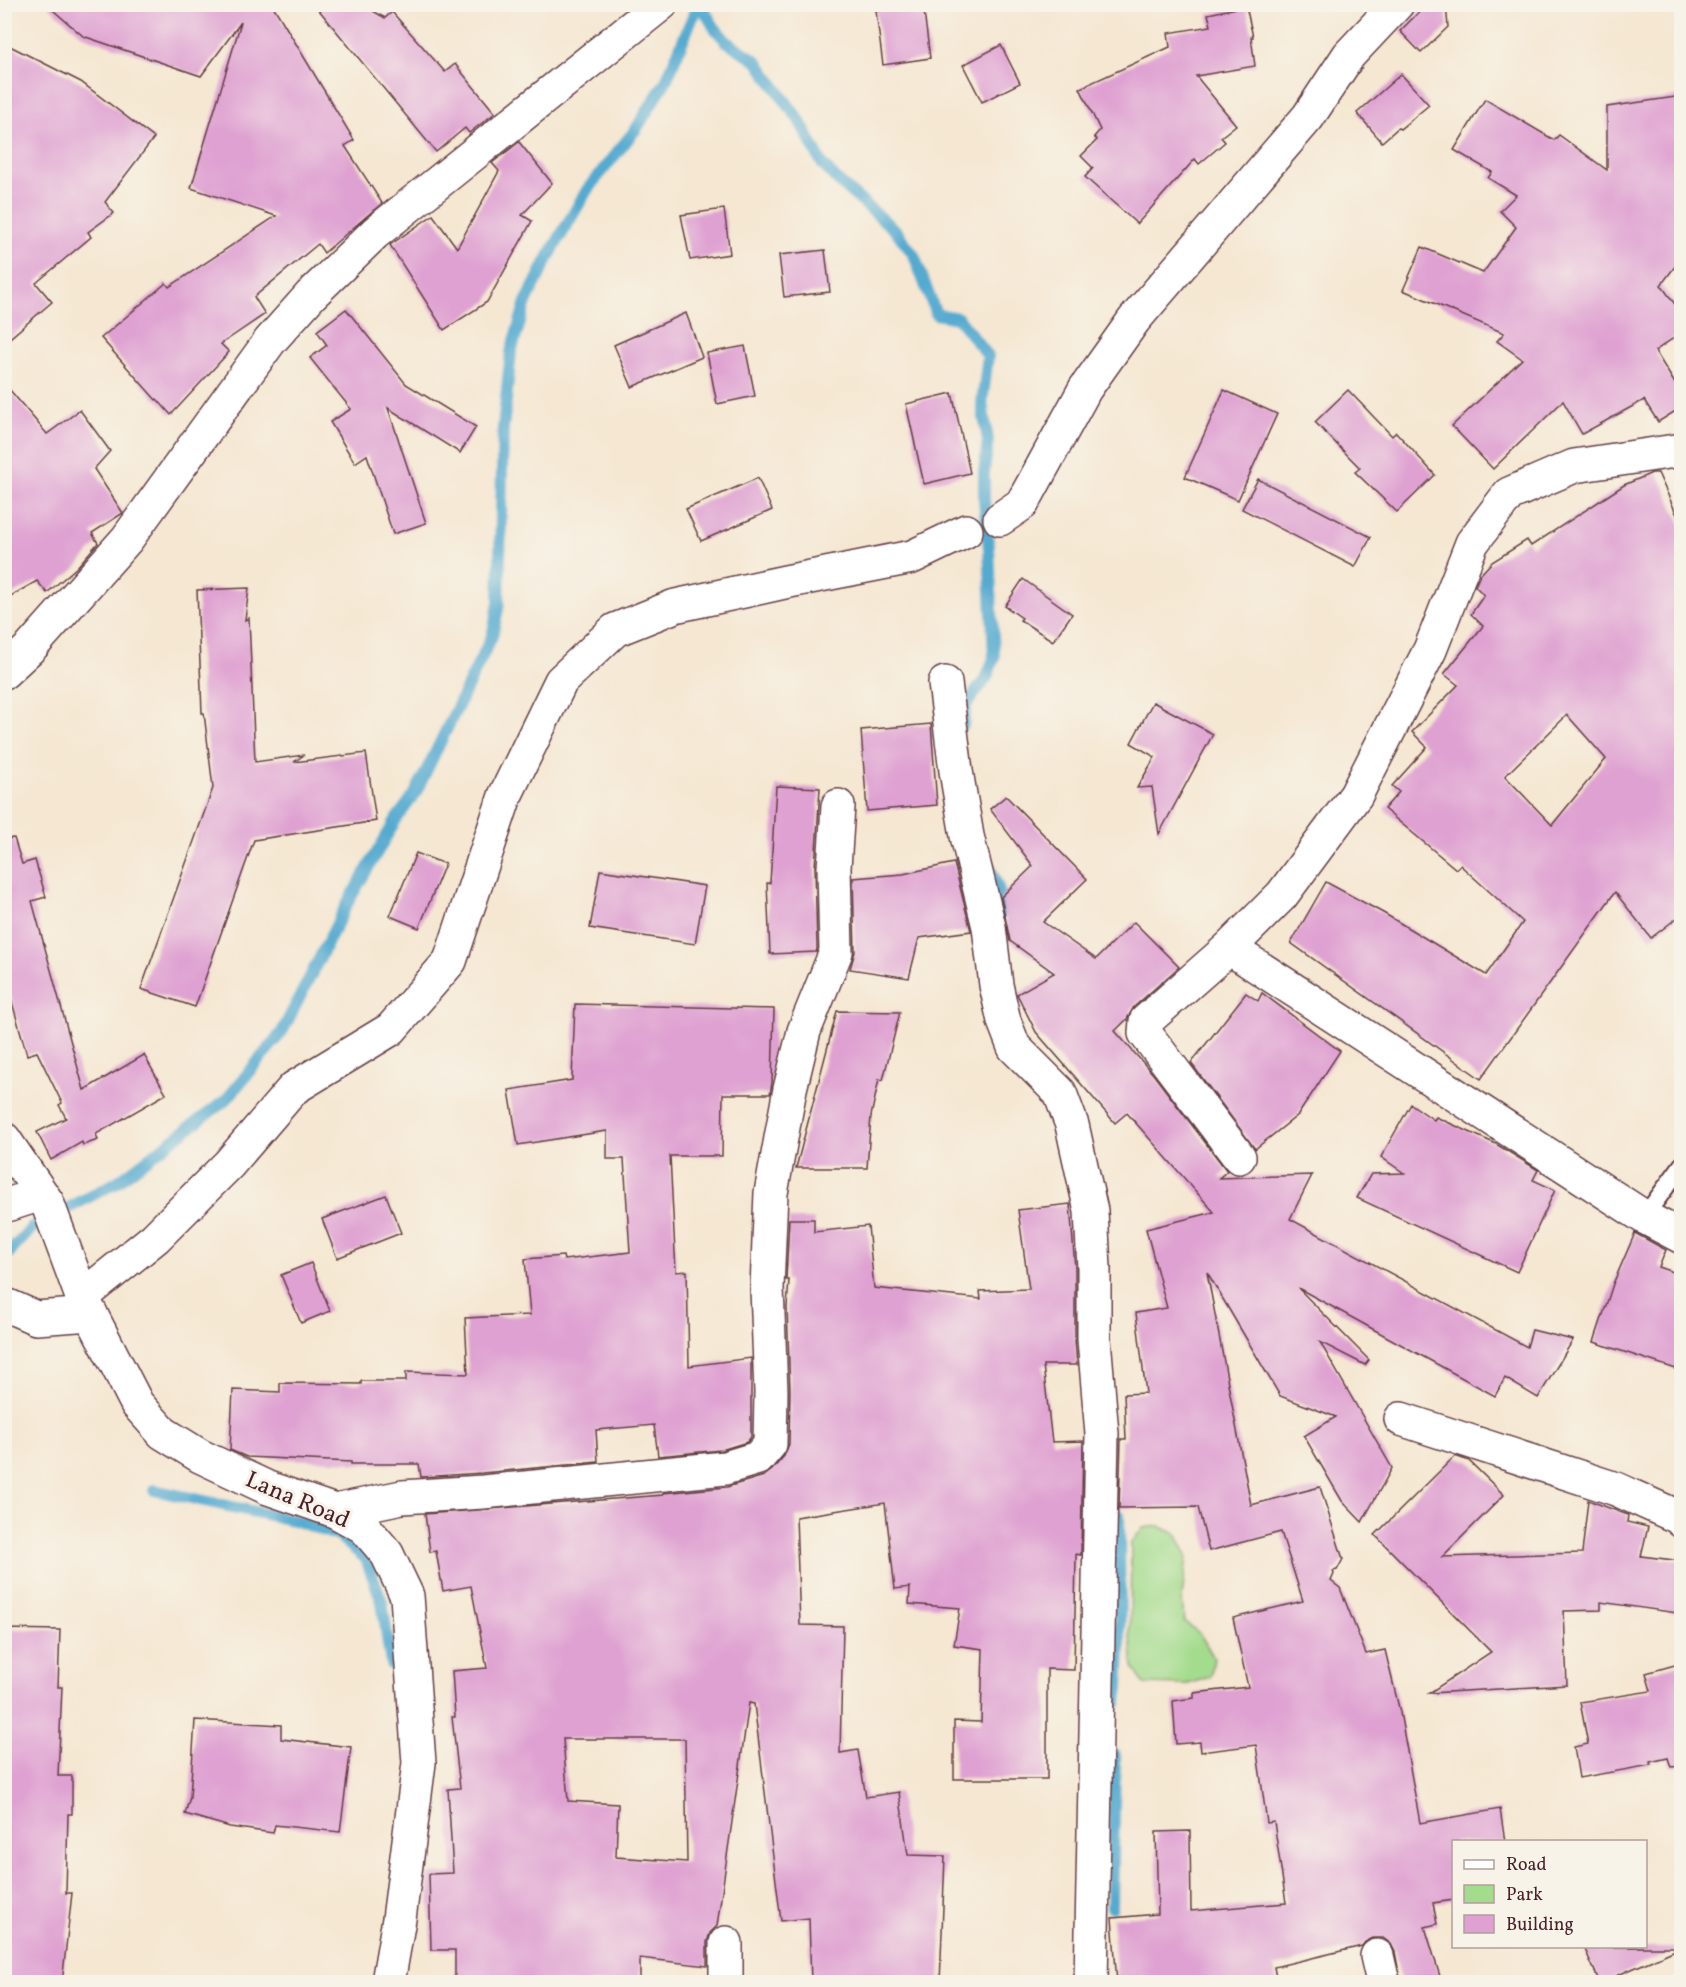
<svg xmlns="http://www.w3.org/2000/svg" width="1686" height="1987" font-family="Vollkorn,serif">
	<style>
		.green { fill: #a4dc8e; stroke: #777e5c; stroke-width: 1.5 }
		.lines { fill: none; stroke-linecap: round; stroke-linejoin: round }
		.stream { stroke: #54aad0; stroke-width: 12 }
		.building { fill: #dfa1d2; fill-rule: evenodd }
		.service-casing { stroke: #643d44; stroke-width: 20 }
		.minor-casing { stroke: #643d44; stroke-width: 36 }
		.service { stroke: #fff; stroke-width: 16 }
		.minor { stroke: #fff; stroke-width: 33 }
		.labels { text-anchor: middle; stroke-width: 6; stroke-linejoin: round; paint-order: stroke }
		.street-label { font-size: 24px; fill: #4a1f2b; stroke: #f7f3e8 }
	</style>
	<rect width="100%" height="100%" fill="#f7f3e8"/>
	<filter id="ink" filterUnits="userSpaceOnUse"><feTurbulence type="fractalNoise" baseFrequency=".0167" numOctaves="2"/><feDisplacementMap in="SourceGraphic" scale="12" xChannelSelector="R" yChannelSelector="G"/><feConvolveMatrix kernelMatrix="1 2 1 2 8 2 1 2 1" color-interpolation-filters="sRGB"/></filter>
	<filter id="wash" filterUnits="userSpaceOnUse"><feTurbulence type="fractalNoise" baseFrequency=".008" numOctaves="4" result="noise"/><feDisplacementMap in="SourceGraphic" scale="24" xChannelSelector="R" yChannelSelector="G"/><feGaussianBlur stdDeviation="1.35" result="paint"/><feColorMatrix in="noise" values="0 0 0 0 0 0 0 0 0 0 0 0 0 0 0 0 0 1.4 0 .05"/><feComposite in="paint" operator="in"/></filter>
	<g filter="url(#wash)">
		<rect width="100%" height="100%" fill="#f5e7d2"/>
		<path class="green" d="M1159,1526L1176,1534L1187,1556L1182,1597L1184,1621L1200,1634L1214,1658L1210,1677L1185,1685L1144,1684L1133,1667L1130,1637L1131,1543L1143,1528Z"/>
		<g class="lines">
			<g class="stream">
				<path d="M701,4L714,27L726,41L757,61L799,120L823,165L839,182L896,231L914,255L936,314L958,318L988,356L982,403L988,441L984,472V501L989,548L994,658L987,677L966,705L963,725"/>
				<path d="M988,863L999,890L1000,913"/>
				<path d="M4,1258L33,1227L117,1182L226,1100L282,1032L347,904L397,818L415,794L492,636L499,604L503,428L511,352L526,302L549,256L587,190L636,129L666,81L698,4"/>
				<path d="M154,1490L297,1521L339,1536L366,1559L382,1602L391,1664"/>
				<path d="M1117,1702L1120,1649L1119,1515"/>
				<path d="M1112,1907L1115,1755"/>
			</g>
		</g>
		<g id="blocks">
			<g class="building">
				<path d="M46,4H272L354,140L345,146L382,203L324,253L318,244L254,297L265,314L221,344L229,352L171,415L157,399L156,400L101,338L166,283L169,287L276,216L191,188L241,22L201,76L83,36Z"/>
				<path d="M314,4H361L385,18L392,12L445,72L455,64L495,113L469,133L465,128L436,152Z"/>
				<path d="M923,4L930,58L883,65L876,11Z"/>
				<path d="M1427,4H1446L1448,27L1421,53L1400,31Z"/>
				<path d="M1246,6L1253,37H1251L1255,66L1196,76L1236,125L1221,137L1225,142L1199,164L1195,159L1137,224L1085,177L1093,168L1081,156L1097,140L1094,137L1100,130L1080,88L1170,47L1168,33L1211,26L1208,14Z"/>
				<path d="M4,43L81,82L154,138L105,202L114,213L88,232L91,237L36,283L52,302L4,343Z"/>
				<path d="M1001,45L1020,83L982,102L963,65Z"/>
				<path d="M1401,74L1429,105L1400,129L1398,128L1382,142L1357,113Z"/>
				<path d="M1682,96V257L1661,285L1682,314V332L1655,351L1682,395V407L1658,422L1644,400L1582,434L1563,401L1493,469L1452,426L1522,359L1497,341L1504,333L1403,290L1422,247L1483,273L1516,227L1500,211L1516,195L1488,178L1492,172L1454,150L1485,99L1554,140L1559,135L1607,170V107Z"/>
				<path d="M519,142L552,183L522,215L532,221L487,302L444,330L390,245L433,215L457,248L499,171L492,163Z"/>
				<path d="M724,209L730,254L690,260L681,215Z"/>
				<path d="M825,250L830,292L784,297L779,255Z"/>
				<path d="M346,309L406,384L476,427L460,453L388,408L426,523L393,534L367,455L355,463L330,422L351,409L310,358L327,345L317,331Z"/>
				<path d="M686,313L702,357L632,387L614,345Z"/>
				<path d="M745,346L755,396L717,404L707,353Z"/>
				<path d="M4,383L47,434L80,410L110,451L94,469L123,513L92,533L98,543L77,567L47,593L37,581L4,600Z"/>
				<path d="M1224,390L1277,414L1238,500L1185,477Z"/>
				<path d="M1348,390L1392,436L1396,432L1435,475L1397,512L1355,472L1360,468L1315,422Z"/>
				<path d="M952,393L970,473L924,484L906,404Z"/>
				<path d="M1652,473H1658L1682,526V914L1651,938L1615,892L1481,1079L1291,943L1326,882L1385,914L1486,975L1523,922L1460,865L1456,869L1384,809L1399,792L1392,786L1427,747L1412,732L1458,685L1444,674L1483,626L1471,614L1484,595L1475,586L1480,575L1492,562L1527,540L1531,546L1624,485ZM1567,715L1606,759L1552,825L1505,776Z"/>
				<path d="M758,478L772,510L701,541L686,509Z"/>
				<path d="M1258,479L1371,537L1355,567L1242,509Z"/>
				<path d="M1023,579L1072,614L1053,641L1020,620L1022,618L1005,606Z"/>
				<path d="M249,588L245,620L249,618L255,762L304,755L294,762L366,753L376,821L254,840L195,1007L141,989L213,788L204,713H202L197,590Z"/>
				<path d="M1153,702L1213,734L1159,834L1152,787L1137,788L1155,757L1131,743Z"/>
				<path d="M931,724L937,805L867,811L861,730Z"/>
				<path d="M776,786L820,788L815,867L817,949L816,952L770,954L767,883H770Z"/>
				<path d="M1006,796L1087,879L1043,922L1096,959L1134,922L1179,967L1134,1007L1127,1019L1115,1031L1153,1074L1227,1171L1219,1178L1312,1175L1290,1219L1527,1347L1532,1330L1573,1340L1538,1398L1505,1378L1495,1396L1298,1288L1369,1360L1365,1365L1320,1342L1392,1468L1362,1522L1342,1501L1304,1436L1336,1417L1280,1396L1207,1272L1251,1505L1320,1487L1343,1559L1337,1570L1333,1571L1334,1574L1331,1581L1340,1588L1366,1654L1385,1650L1400,1712L1420,1823L1500,1809L1505,1842H1454V1900L1433,1903L1437,1924L1425,1927L1442,1983H1401L1395,1952L1391,1944L1383,1938H1373L1365,1942L1362,1946L1274,1967L1277,1983H1117L1112,1918L1158,1914L1156,1832L1190,1831L1191,1911L1286,1903L1274,1822L1267,1823L1256,1745L1201,1752L1200,1742L1176,1744L1173,1701L1194,1698V1693L1248,1687L1233,1618L1303,1601L1281,1532L1209,1551L1198,1507L1119,1508L1121,1439H1126L1124,1394L1146,1393L1136,1313L1167,1308L1146,1229L1214,1212L1127,1113L1115,1123L1036,1032L1017,994L1054,973L1010,941L1001,897L1033,866L990,809Z"/>
				<path d="M14,838L22,864L35,860L46,897L32,901L84,1090L144,1055L166,1094L96,1134L98,1140L83,1145L82,1142L51,1160L37,1132L66,1118L59,1105L62,1103L37,1052L27,1055L10,995L4,998V839Z"/>
				<path d="M416,853L445,864L419,928L390,916Z"/>
				<path d="M954,863L971,931L919,938L909,978L850,969L855,952L853,878L903,874Z"/>
				<path d="M600,870L705,886L695,944L590,928Z"/>
				<path d="M1246,993L1258,1001L1262,993L1340,1051L1298,1115L1255,1149L1191,1063Z"/>
				<path d="M575,1004L774,1009L772,1083L770,1094H723L722,1156H670L676,1272L687,1271L689,1366L751,1358V1437L747,1442L721,1450L658,1456L654,1425L596,1430L598,1462L482,1473L421,1477L419,1464H351V1462L247,1457L230,1450L233,1390L280,1392V1383L361,1384V1381H406V1372L468,1374L465,1318L530,1315L525,1259L563,1256L564,1260L630,1252L624,1159H607V1131L518,1145L509,1090L572,1080Z"/>
				<path d="M837,1011L900,1012L883,1080L879,1079L871,1116L867,1168H796Z"/>
				<path d="M1411,1104L1434,1120L1436,1117L1496,1144L1538,1170L1533,1180L1555,1190L1517,1272L1357,1198L1371,1174L1404,1173L1381,1157Z"/>
				<path d="M386,1195L401,1233L337,1258L322,1219Z"/>
				<path d="M1070,1204L1075,1268V1339L1077,1365H1043L1052,1442L1083,1441L1081,1555L1076,1554L1074,1670L1047,1669V1779H954V1721L981,1722L983,1649L954,1645L960,1608L909,1604L910,1587L895,1589L885,1503L796,1517L800,1625L843,1626L840,1753L858,1750L866,1797L899,1792L908,1855L945,1856L940,1983H811L809,1918L781,1921L754,1704L749,1703L717,1926L710,1933L707,1942V1966L640,1958V1983H455V1950H431L429,1874L453,1873L448,1789L460,1788L452,1717H455L452,1671L487,1668L471,1586L443,1591L436,1551L430,1552L425,1514L663,1495V1493L727,1487L764,1476L772,1470L784,1456L789,1444L790,1391L787,1307L789,1280H786L789,1219H814V1232L868,1226L874,1288L981,1299L980,1291L1029,1289L1018,1210ZM563,1739H685L687,1862L616,1857L618,1804L568,1801Z"/>
				<path d="M1635,1233L1666,1250L1659,1267L1682,1275V1371L1594,1342L1613,1284Z"/>
				<path d="M311,1263L330,1311L301,1323L281,1275Z"/>
				<path d="M1455,1456L1469,1461L1504,1495L1442,1557L1582,1553L1588,1500L1628,1515L1627,1522L1648,1527L1641,1556L1682,1561V1579L1677,1613L1601,1602V1610L1564,1611L1567,1685L1429,1693L1491,1652L1375,1535Z"/>
				<path d="M4,1629L60,1630L58,1687H62L58,1776H72V1814H68L66,1893H72L62,1983H4Z"/>
				<path d="M1682,1663V1766L1671,1767L1668,1758L1650,1762L1651,1765L1579,1778L1574,1747L1588,1744L1580,1702L1651,1691L1646,1673Z"/>
				<path d="M195,1720L281,1725V1739L351,1747L340,1832L275,1825L273,1833L230,1827L185,1814L190,1797Z"/>
				<path d="M1584,1947H1682L1600,1983Z"/>
			</g>
		</g>
	</g>
	<g filter="url(#ink)">
		<use href="#blocks" fill-opacity="0" stroke="#643d44" stroke-width="1.5"/>
		<g class="lines">
			<g class="service-casing">
				<path id="service" d="M1644,1217L1682,1165"/>
			</g>
			<g class="minor-casing">
				<g id="minor">
					<path d="M1000,519L1022,504L1085,389L1134,320L1308,117L1349,55L1397,4"/>
					<path d="M4,672L31,647L127,539L270,341L311,295L375,233L661,4"/>
					<path d="M945,683L956,771L967,836L989,927L996,985L1004,1021L1014,1047L1060,1093L1072,1125L1091,1211L1094,1268V1339L1102,1434L1091,1982"/>
					<path d="M1229,948L1644,1217L1682,1237"/>
					<path d="M4,1139L47,1202L82,1297L137,1404L163,1433L200,1456L268,1488L335,1511L364,1527L387,1554L407,1596L419,1763L399,1919L388,1982"/>
					<path d="M1239,1157L1145,1033L1146,1021L1229,948L1282,895L1356,795L1430,650L1472,543L1509,494L1574,466L1682,450"/>
					<path d="M4,1206L41,1194"/>
					<path d="M82,1297L155,1238L229,1164L294,1088L391,1029L450,961L505,796L561,681L615,630L675,606L785,582L912,557L966,531"/>
					<path d="M4,1304L36,1318L91,1314"/>
					<path d="M1401,1419L1616,1489L1678,1517L1682,1521"/>
					<path d="M335,1511L402,1497L483,1492L725,1468L758,1458L770,1444L771,1392L767,1288L771,1193L790,1089L804,1031L836,952L834,868L838,806"/>
					<path d="M726,1943V1982"/>
					<path d="M1377,1956L1383,1982"/>
				</g>
			</g>
			<use href="#service" class="service"/>
			<use href="#minor" class="minor"/>
		</g>
	</g>
	<g class="labels">
		<g class="street-label">
			<text transform="translate(298 1499) rotate(23)" y="8">Lana Road</text>
		</g>
	</g>
	<rect width="1686" height="1987" fill="none" stroke="#f7f3e8" stroke-width="24"/>
	<rect x="1452" y="1840" width="195" height="108" fill="#f7f3e8" stroke="#b29e9c" stroke-width="1.5"/>
	<rect x="1464" y="1860" width="30" height="9" fill="#ffffff" stroke="#b29e9c" stroke-width="1.5"/>
	<text x="1506" y="1870" font-size="18" fill="#4a1f2b">Road</text>
	<rect x="1464" y="1885" width="30" height="18" fill="#a4dc8e" stroke="#b29e9c" stroke-width="1.5"/>
	<text x="1506" y="1900" font-size="18" fill="#4a1f2b">Park</text>
	<rect x="1464" y="1915" width="30" height="18" fill="#dfa1d2" stroke="#b29e9c" stroke-width="1.5"/>
	<text x="1506" y="1930" font-size="18" fill="#4a1f2b">Building</text>
</svg>
